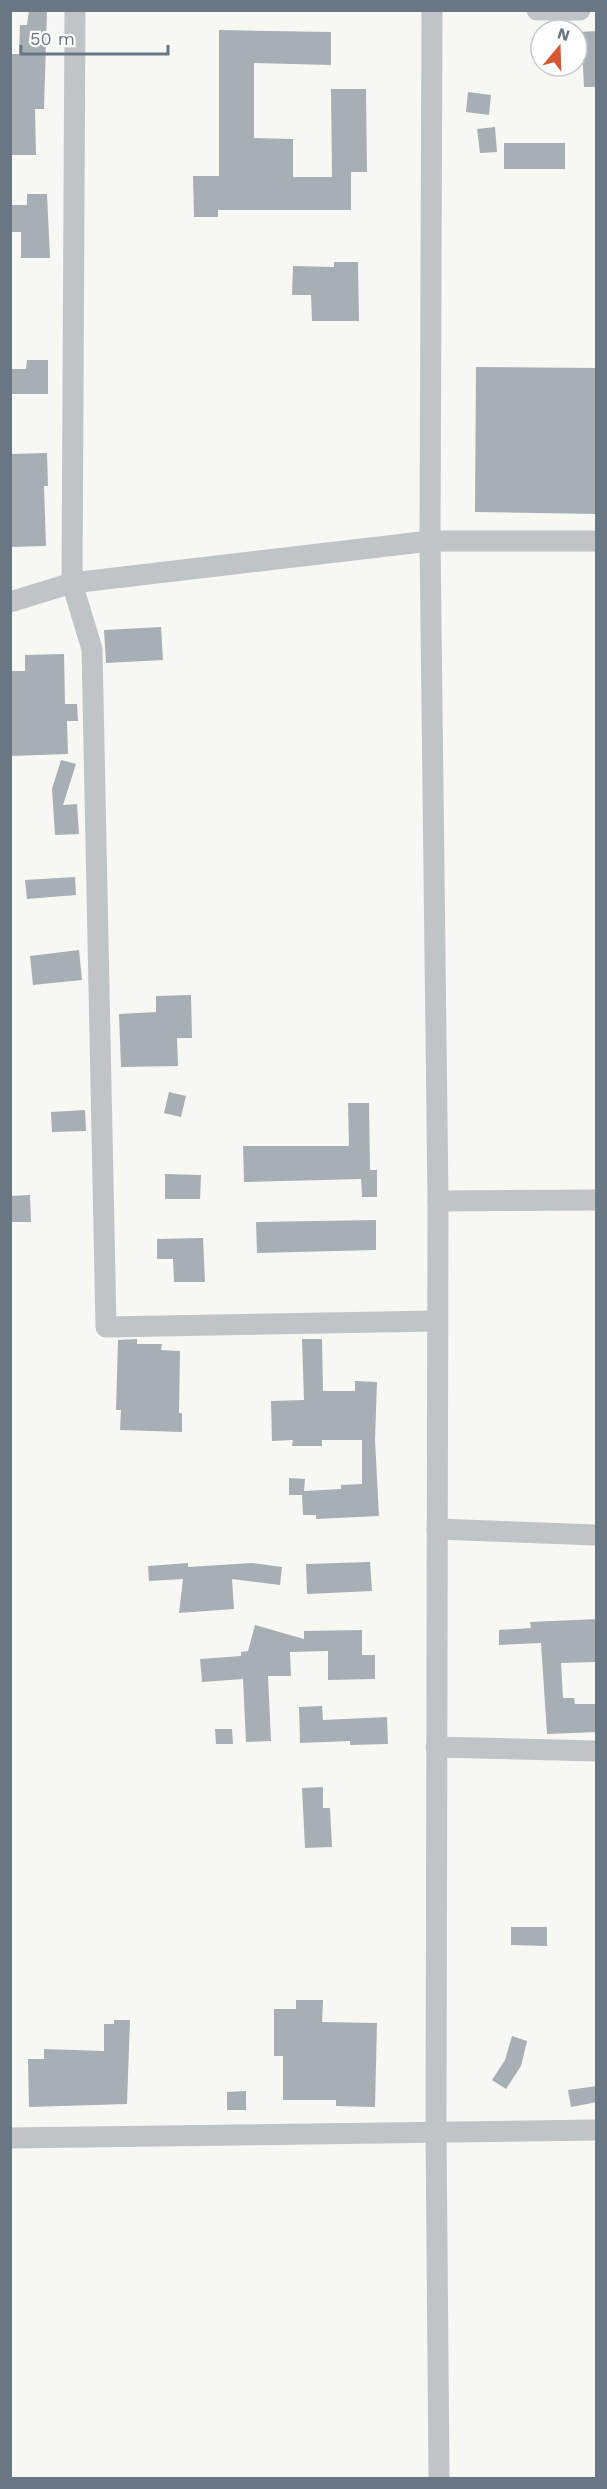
<svg xmlns="http://www.w3.org/2000/svg" width="607" height="2489" font-family="'Work Sans',sans-serif">
	<style>
		.building { fill: #a8afb4 }
		.lines { fill: none; stroke-linecap: round; stroke-linejoin: round }
		.minor { stroke: #c0c4c7; stroke-width: 21 }
	</style>
	<rect width="100%" height="100%" fill="#f7f7f4"/>
	<g class="building">
		<path d="M29,10H47L44,109H35L36,155H10V54H19L20,25H27Z"/>
		<path d="M219,30L331,32V65L254,63V138L293,139V177H332L331,89H366L367,172H351V210H218V217H194L193,176H219Z"/>
		<path d="M597,31V87H584L582,47H577V32Z"/>
		<path d="M468,92L491,95L489,115L466,112Z"/>
		<path d="M495,127L497,152L480,153L477,129Z"/>
		<rect x="504" y="143" width="61" height="26"/>
		<path d="M27,194H47L50,258H21V232H10V205H27Z"/>
		<path d="M334,262H358L359,321H312L311,295H292L293,266L334,267Z"/>
		<path d="M27,360H48V394H10L11,369H26Z"/>
		<path d="M476,367L597,368V514L475,512Z"/>
		<path d="M47,453L48,486H44L46,546L10,547V454Z"/>
		<path d="M161,627L163,660L106,663L104,630Z"/>
		<path d="M64,654L65,704H77L78,721H67L68,754L10,756V671H25V655Z"/>
		<path d="M61,760L76,764L63,805L77,804L79,834L55,835L52,789Z"/>
		<path d="M75,877L76,895L27,899L25,880Z"/>
		<path d="M79,950L82,980L33,985L30,956Z"/>
		<path d="M191,995L192,1038H177L178,1066L121,1067L119,1014L156,1012V996Z"/>
		<path d="M169,1092L186,1096L181,1117L164,1113Z"/>
		<path d="M348,1103H369L370,1170H377V1197H362L361,1179L244,1182L243,1146H349Z"/>
		<path d="M85,1110L86,1131L52,1132L51,1112Z"/>
		<path d="M165,1174L201,1175L200,1199H165Z"/>
		<path d="M30,1195L31,1222H10V1196Z"/>
		<path d="M376,1220V1250L257,1253L256,1222Z"/>
		<path d="M203,1238L205,1282H174L173,1259H157V1239Z"/>
		<path d="M137,1339V1344H162L161,1350L180,1351L179,1413H182V1432L120,1430L121,1410H116L118,1340Z"/>
		<path d="M302,1339H322L323,1391H355V1381L377,1382L375,1440L379,1516L316,1519V1515H303L302,1495H289V1478L305,1479L304,1491L341,1489V1485L362,1484V1440H371H322V1446H292L293,1440L272,1441L271,1401L304,1400Z"/>
		<path d="M370,1562L372,1591L307,1594L306,1564Z"/>
		<path d="M188,1563V1567L252,1563L282,1567L280,1585L232,1579L234,1609L179,1613L183,1579L149,1581L148,1566Z"/>
		<path d="M597,1619L596,1662L561,1663L563,1698H574L575,1704H597V1732L547,1734L541,1643L499,1645V1630L531,1628L530,1622Z"/>
		<path d="M255,1625L304,1639V1631L362,1630V1655H375V1679L328,1680V1651L290,1652L291,1676H268L271,1741L246,1742L243,1679L202,1682L200,1659L241,1656V1652L248,1651Z"/>
		<path d="M322,1706L323,1720L387,1717L388,1744L350,1745V1741L300,1743L299,1707Z"/>
		<path d="M215,1729H232L233,1744H216Z"/>
		<path d="M323,1787V1808H330L332,1847L305,1848L302,1788Z"/>
		<path d="M511,1927H547V1946L511,1945Z"/>
		<path d="M296,2000H323L322,2022L377,2023L375,2107L336,2106V2100H283V2056H274V2009H296Z"/>
		<path d="M114,2020H130L127,2104L29,2107L28,2059H44V2049L104,2051V2024H114Z"/>
		<path d="M512,2036L527,2041L521,2066L506,2089L492,2080L505,2060Z"/>
		<path d="M597,2086V2102L571,2107L568,2090Z"/>
		<path d="M246,2091V2110H227V2092Z"/>
	</g>
	<g class="lines">
		<g class="minor">
			<path d="M75,10L72,583L92,649L106,1327L437,1321"/>
			<path d="M432,10L430,541L438,1201L436,2131L439,2478"/>
			<path d="M537,10H580"/>
			<path d="M10,602L72,583L430,541H596"/>
			<path d="M438,1201L596,1200"/>
			<path d="M437,1529L596,1535"/>
			<path d="M436,1747L596,1751"/>
			<path d="M10,2138L596,2130"/>
		</g>
	</g>
	<rect width="607" height="2489" fill="none" stroke="#687783" stroke-width="24"/>
	<g transform="translate(559 48) rotate(19)"><circle r="28" fill="#ffffff" stroke="#c3c9cd" stroke-width="1.5"/>
	<path d="M0-4.5L10 22L0 15L-10 22Z" fill="#d75733"/>
	<text y="-9" font-size="16" font-weight="bold" text-anchor="middle" fill="#687783">N</text>
	</g>
	<path d="M21 45v9h147v-9" fill="none" stroke="#687783" stroke-width="3"/>
	<text x="30" y="45" font-size="18" fill="#687783" stroke="#ffffff" stroke-width="4.5" paint-order="stroke">50 m</text>
</svg>
